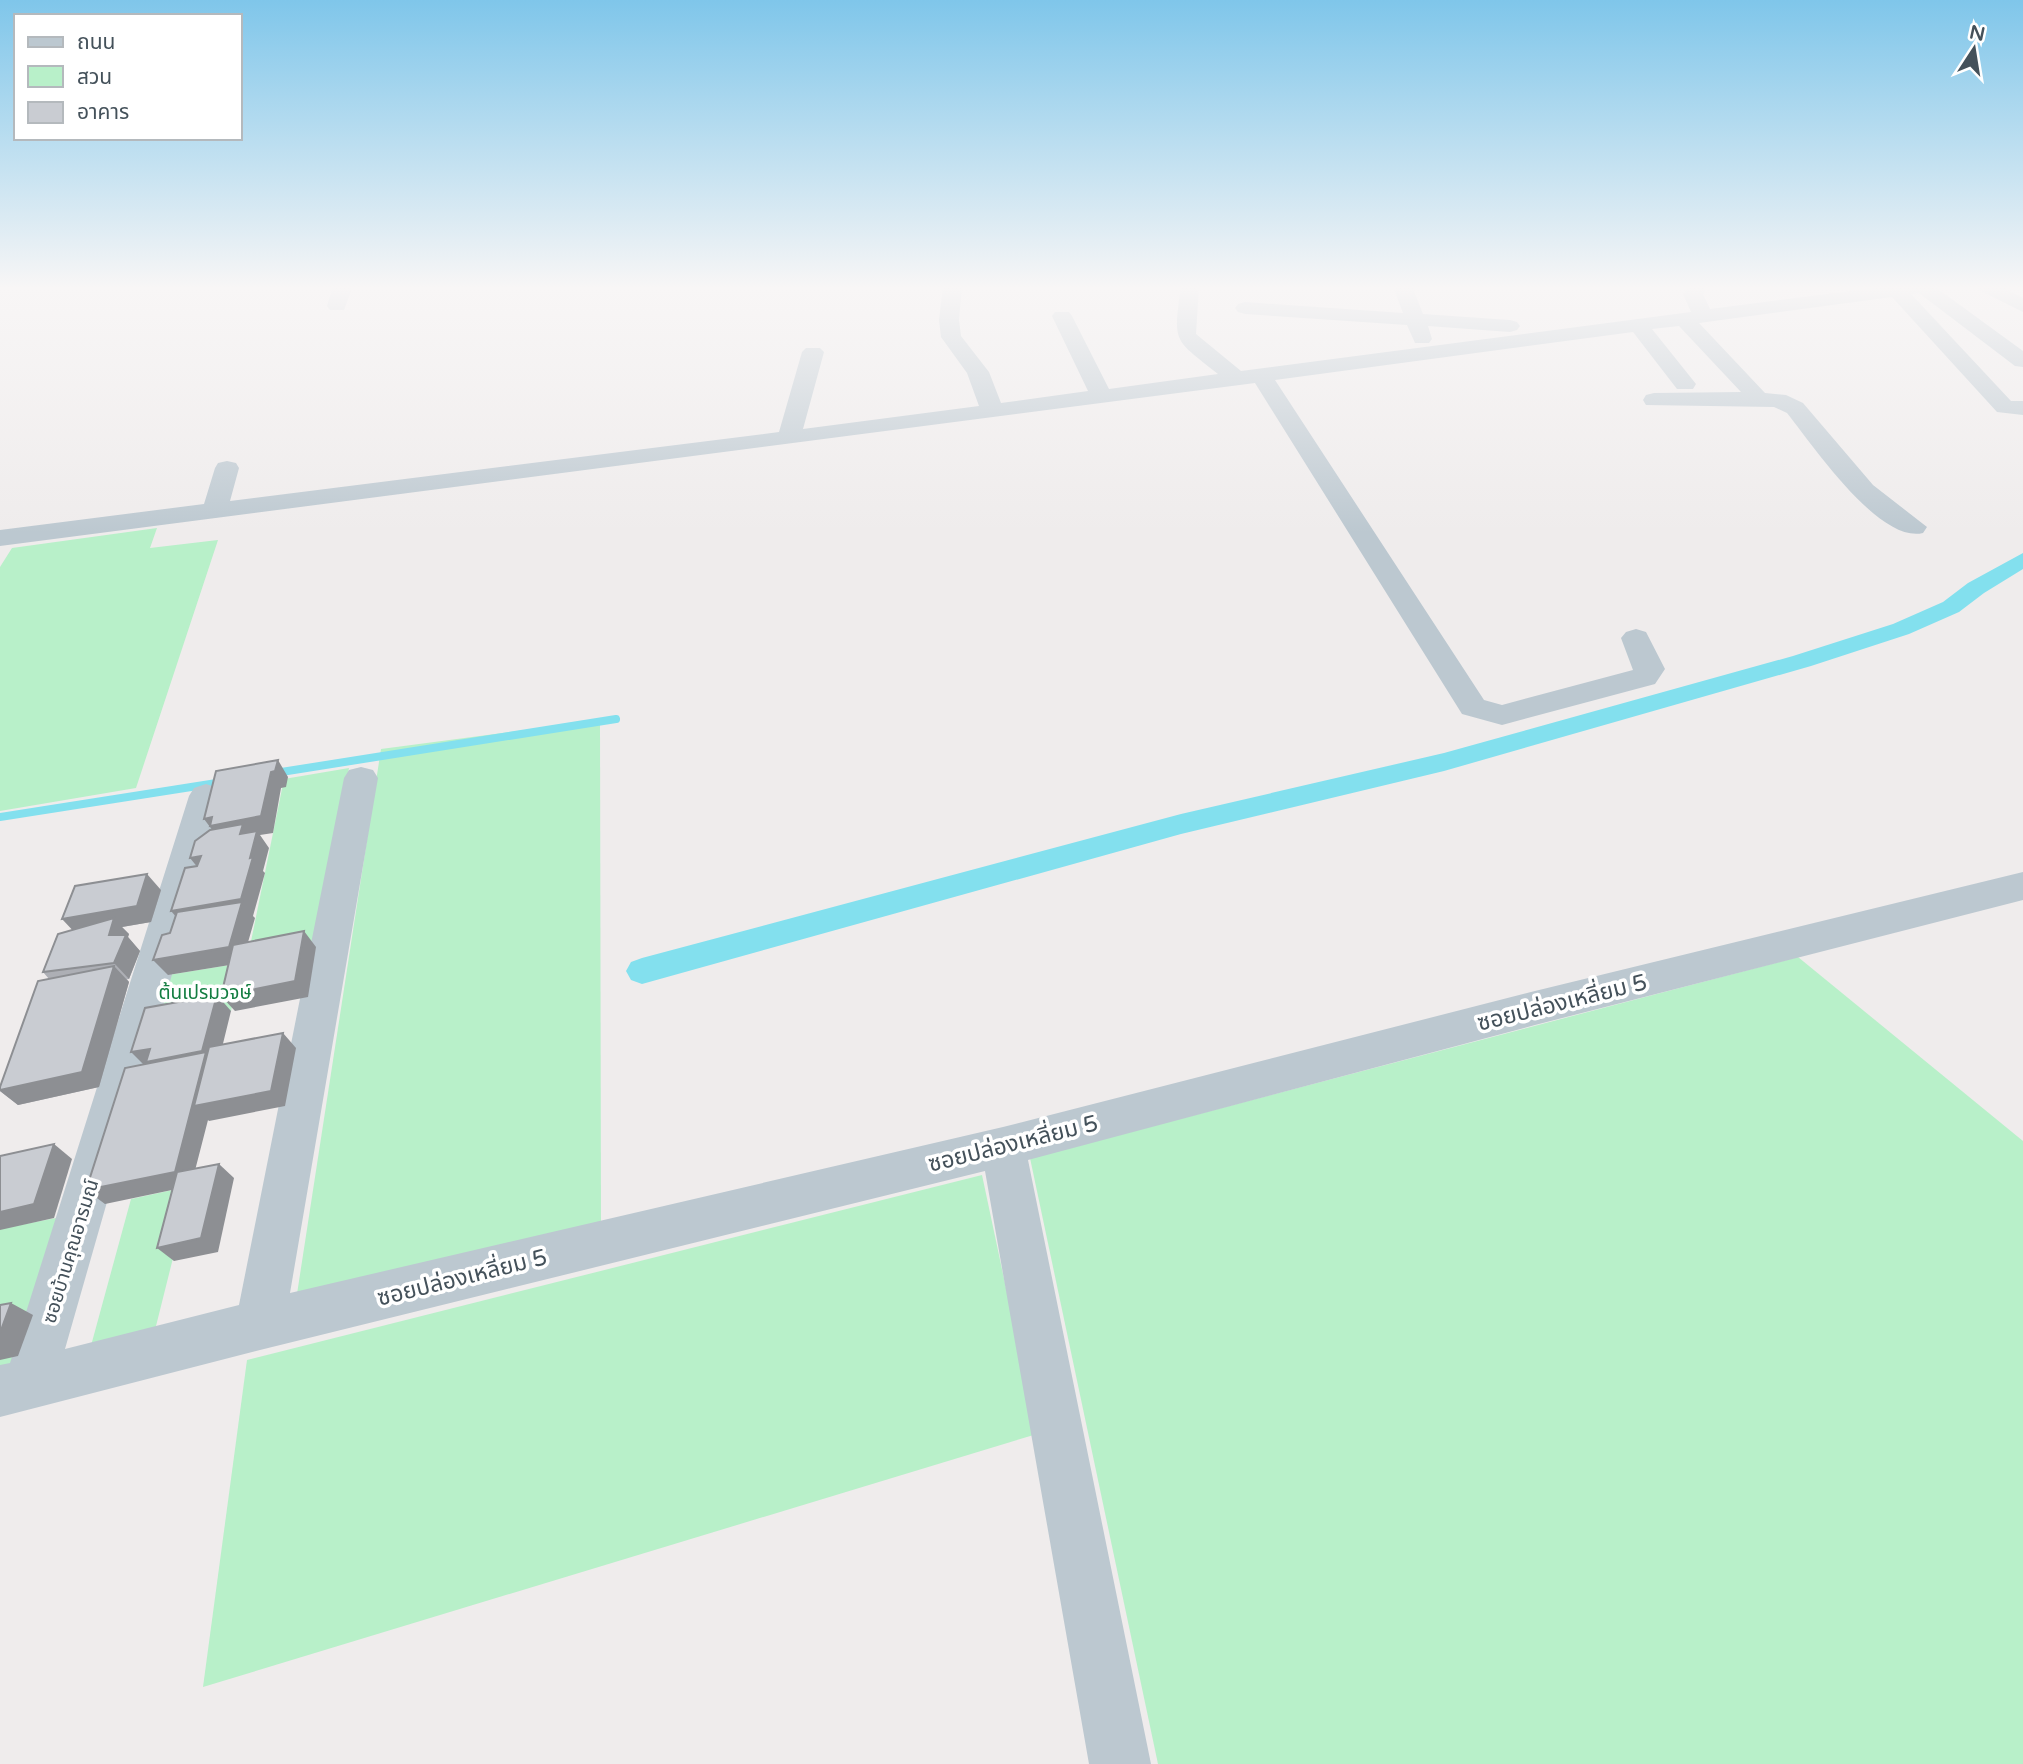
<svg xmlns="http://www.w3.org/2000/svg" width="2023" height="1764" font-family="'Varela Round','Noto Sans Thai',sans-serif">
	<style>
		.green { fill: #b8f0c9 }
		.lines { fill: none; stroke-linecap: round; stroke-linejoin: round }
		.stream { stroke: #83e0ee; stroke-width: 8 }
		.canal { fill: #83e0ee; fill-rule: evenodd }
		.minor { fill: #bcc8d0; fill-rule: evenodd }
		.wall { fill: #adafb5 }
		.shaded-wall { fill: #8d8f93 }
		.building { fill: #c9ccd2; stroke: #8d8f93; stroke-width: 2 }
		.labels { text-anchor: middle; stroke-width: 7; stroke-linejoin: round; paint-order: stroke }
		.park-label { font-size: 19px; fill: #137d41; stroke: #fff }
		.street-label { font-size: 19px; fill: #44515a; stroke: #fff }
		.near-street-label { font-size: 23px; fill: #44515a; stroke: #fff }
	</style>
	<rect width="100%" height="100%" fill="#efecec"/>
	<g class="green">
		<path d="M157,528L150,548L218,540L136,788L0,811V567L12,548Z"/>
		<path d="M600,720L601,1227L297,1294L381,749Z"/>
		<path d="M349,768L316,948L247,961L284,779Z"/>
		<path d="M1798,957L2023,1141V1764H1158L1030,1158Z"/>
		<path d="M242,963L231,1011L154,1024L168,975Z"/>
		<path d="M982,1175L1037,1434L203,1687L247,1360Z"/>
		<path d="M191,1186L154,1334L89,1353L131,1199Z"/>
		<path d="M66,1216L21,1365L0,1371V1229Z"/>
	</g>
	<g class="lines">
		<g class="stream">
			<path d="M275,773L616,719"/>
			<path d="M0,817L223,782"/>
		</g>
		<path class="canal" d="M2023,553V569L1984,593L1959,612L1909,634L1811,666L1444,771L1181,834L642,984L631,980L626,971L631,962L642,958L1181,814L1444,753L1793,656L1893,624L1943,602L1968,583Z"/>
		<g class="minor">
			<path d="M333,286H353L344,310H330L327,306Z"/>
			<path d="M943,286H962L959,320L961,336L989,372L1001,403L1088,391L1052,316L1055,312H1069L1072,316L1109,389L1218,374C1173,338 1173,344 1181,286H1199L1196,334L1241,371L1691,312L1683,294L1689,286H1708L1703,294L1710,309L1889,286H1940L1938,289L2023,351V367L2015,366L1919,293L1911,294L2011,401H2023V415L1997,412L1892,297L1699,323L1765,393L1786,395L1803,403L1873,485L1927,527L1923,533C1879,544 1812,444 1787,413L1774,407L1646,405L1643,400L1646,395L1654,393L1741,392L1679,326L1652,329L1696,384L1693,389H1677L1633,332L1275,380L1484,700L1502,705L1633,670L1621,638L1626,632L1636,629L1646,632L1665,669L1655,684L1502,725L1462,714L1255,383L0,546V530L204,504L215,468L218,463L227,461L236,463L239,468L230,501L779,432L802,352L806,348H820L824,352L803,429L979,406L967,373L941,337L939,320Z"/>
			<path d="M1393,286H1412L1423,314L1510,320L1517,322L1520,326L1517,330L1510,332L1428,326L1432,339L1429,343H1415L1407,325L1245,314L1238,312L1235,308L1238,304L1245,302L1403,313Z"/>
			<path d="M1976,286H2000L2023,298V312L1979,290Z"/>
			<path d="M361,767L373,770L378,778L290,1293L1003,1127L1535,991L2023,872V900L1535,1025L1028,1160L1151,1764H1089L985,1171L260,1350L0,1417V1365L10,1363L189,796L194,788L206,784L218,788L223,796L65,1349L239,1305L344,778L349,770Z"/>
		</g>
	</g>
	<path class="wall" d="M161,890L151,922L122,927L129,934L128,937L140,951L129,979H127L129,982L99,1087L18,1105L0,1091V1087L49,979L43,972L72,930Z"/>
	<g class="shaded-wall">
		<path d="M278,760L288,777L286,787L281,788L273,833L260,835L269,848L263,871L265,873L253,916L255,918L242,963L168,975L153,960L185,927L171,911L216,835L204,819L271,772Z"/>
		<path d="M201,856L203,874L190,858Z"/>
		<path d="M147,874L161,890L151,922L122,927L129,934L128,937L140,951L129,979L114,963L78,936L62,919Z"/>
		<path d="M304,931L316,947L308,997L235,1011L221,996Z"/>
		<path d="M114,966L129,982L99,1087L18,1105L0,1091Z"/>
		<path d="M217,995L231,1011L218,1064L283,1033L296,1048L285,1106L209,1121L208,1120L191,1186L105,1204L86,1190L147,1068L131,1052Z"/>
		<path d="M54,1144L72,1159L54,1218L0,1230V1212Z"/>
		<path d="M219,1164L234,1178L218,1252L174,1261L157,1248Z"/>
		<path d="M11,1303L33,1315L18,1356L0,1360V1333Z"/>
	</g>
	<g class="building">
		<path d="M278,760L275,771L271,772L261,816L210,826L212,817L204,819L216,771Z"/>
		<path d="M243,824L240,834L257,831L250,858L253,857L241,899L171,911L185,868L197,866L201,856L190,858L195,841L210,830Z"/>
		<path d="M147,874L137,906L62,919L75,886Z"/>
		<path d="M242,902L229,947L153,960L162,935L170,933L177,912Z"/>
		<path d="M114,918L109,935H126L114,963L43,972L58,934Z"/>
		<path d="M304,931L295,981L221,996L233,945Z"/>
		<path d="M114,966L82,1072L0,1090V1087L38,981Z"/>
		<path d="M217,995L202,1051L146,1062L150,1049L131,1052L145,1008Z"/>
		<path d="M283,1033L271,1091L194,1106L209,1047Z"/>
		<path d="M206,1052L175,1172L86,1190L125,1068Z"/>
		<path d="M54,1144L34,1204L0,1212V1156Z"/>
		<path d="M219,1164L201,1238L157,1248L177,1172Z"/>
		<path d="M11,1303L0,1333V1305Z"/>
	</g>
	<linearGradient id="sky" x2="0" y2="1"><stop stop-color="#7fc6ea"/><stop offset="0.54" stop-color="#f8f6f6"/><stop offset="1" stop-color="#f8f6f6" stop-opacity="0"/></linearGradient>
	<rect width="2023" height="533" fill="url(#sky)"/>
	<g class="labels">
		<g class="park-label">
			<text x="205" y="999">ต้นเปรมวจษ์</text>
		</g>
		<g class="street-label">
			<text transform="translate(70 1251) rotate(-73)" y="7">ซอยบ้านคุณอารมณ์</text>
		</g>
		<g class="near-street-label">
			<text transform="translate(1562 1002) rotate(-14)" y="8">ซอยปล่องเหลี่ยม 5</text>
			<text transform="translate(1013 1143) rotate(-14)" y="8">ซอยปล่องเหลี่ยม 5</text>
			<text transform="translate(462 1277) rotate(-14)" y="8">ซอยปล่องเหลี่ยม 5</text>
		</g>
	</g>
	<rect x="14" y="14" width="228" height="126" fill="#ffffff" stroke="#b4b9bd" stroke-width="2"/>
	<rect x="28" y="37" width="35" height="10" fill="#bcc8d0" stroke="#b4b9bd" stroke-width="2"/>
	<text x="77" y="49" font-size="21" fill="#44515a">ถนน</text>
	<rect x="28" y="66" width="35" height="21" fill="#b8f0c9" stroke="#b4b9bd" stroke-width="2"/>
	<text x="77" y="84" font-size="21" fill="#44515a">สวน</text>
	<rect x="28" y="102" width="35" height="21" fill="#c9ccd2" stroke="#b4b9bd" stroke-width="2"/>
	<text x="77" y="119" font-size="21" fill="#44515a">อาคาร</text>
	<g transform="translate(1974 49) rotate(12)" stroke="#ffffff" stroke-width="5" paint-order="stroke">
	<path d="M0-5L12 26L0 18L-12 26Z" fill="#44515a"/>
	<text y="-10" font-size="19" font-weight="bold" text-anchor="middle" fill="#44515a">N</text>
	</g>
</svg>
